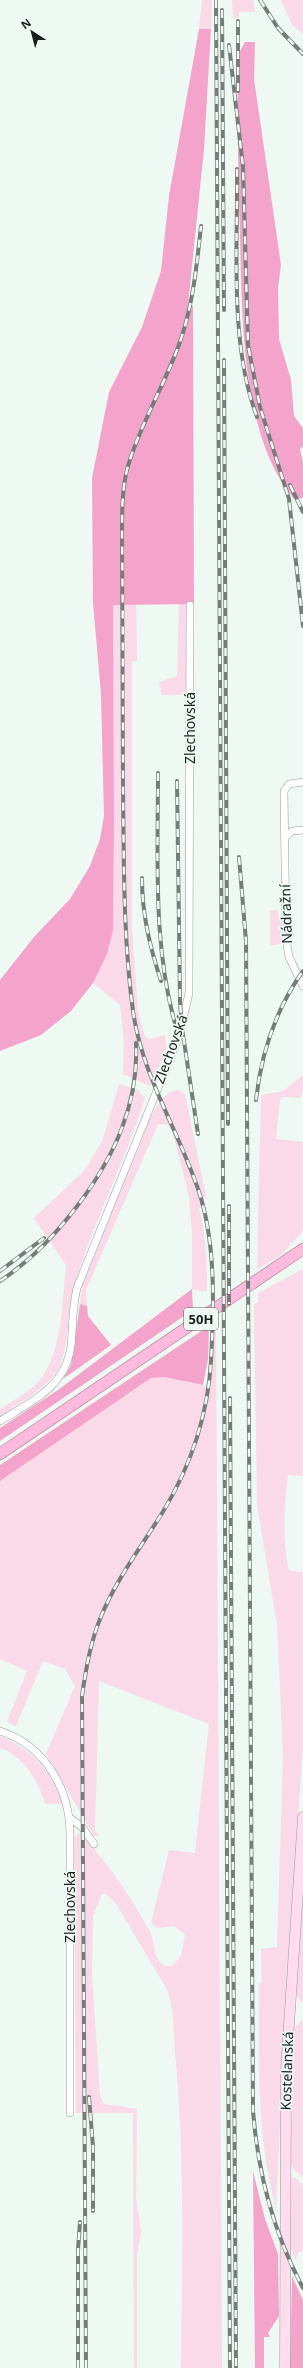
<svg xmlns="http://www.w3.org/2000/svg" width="303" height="2368" font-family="'Noto Sans',sans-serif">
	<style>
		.green { fill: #fad9e8 }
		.forest { fill: #f4a3cb }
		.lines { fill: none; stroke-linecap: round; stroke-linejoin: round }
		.minor-casing { stroke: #949f99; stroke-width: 8 }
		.secondary-casing { stroke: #949f99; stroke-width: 11 }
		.primary-casing { stroke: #ae668b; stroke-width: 12 }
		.minor { stroke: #fff; stroke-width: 7 }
		.secondary { stroke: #fde; stroke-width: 10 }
		.primary { stroke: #febbdd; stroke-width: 11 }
		.rail-casing { stroke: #757d78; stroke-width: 4 }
		.rail { stroke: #edf9f2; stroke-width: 2.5; stroke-dasharray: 8; stroke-linecap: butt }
		.labels { text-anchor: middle; stroke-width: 3.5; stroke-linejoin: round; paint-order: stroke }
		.shield { fill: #edf9f2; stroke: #59605c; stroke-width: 1 }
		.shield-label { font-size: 13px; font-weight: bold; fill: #1a1e1b }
		.street-label { font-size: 14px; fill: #1a1e1b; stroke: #edf9f2 }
	</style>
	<rect width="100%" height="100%" fill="#edf9f2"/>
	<g class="green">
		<path d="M202,0H212L211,29H199Z"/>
		<path d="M232,0H253L255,12H239V18H233Z"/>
		<path d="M281,0H303V34L292,25Z"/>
		<path d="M136,604L137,661H132V929L138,1011L145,1037L150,1039L165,1035L167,1049L150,1086L123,1074L124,1042L120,1005L93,983L107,954L113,930L114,822L113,605Z"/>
		<path d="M179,604H188L186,690L180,695H162L159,682L177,676Z"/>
		<path d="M277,910L281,925L282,944L270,945V911Z"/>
		<path d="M303,1075V1090L300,1098L283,1097L280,1100L276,1139L303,1142V1231L280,1256L257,1269L261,1095L283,1091Z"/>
		<path d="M119,1084L138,1090L145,1098C126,1160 95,1218 76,1280C67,1307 70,1341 60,1366C52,1385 17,1405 0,1416V1409C11,1402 23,1395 33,1387C63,1362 62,1302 66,1265L34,1218L84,1171L102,1142Z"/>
		<path d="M179,1090L185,1094L206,1196L199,1208C206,1236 207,1263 207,1292L192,1289V1233L189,1197L171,1125L158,1124L86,1290L87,1306L80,1304L82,1286L150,1119C157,1106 162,1092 179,1090Z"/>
		<path d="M303,1269V1476L288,1475C284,1506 282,1540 289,1571L303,1572V1745L287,1982L276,2209C256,2133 259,2062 259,1984L262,1983L261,1949L277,1947L283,1757L279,1666L277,1625L257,1505L254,1305L258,1302V1293Z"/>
		<path d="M216,1331L222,2368H181C182,2266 185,2164 176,2063C173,2039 175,2014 168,1991L115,1902L104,1893L101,1896L93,1916L92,1976L100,2095L104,2104L137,2109L136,2198L141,2231L137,2256V2368H134L133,2113H76L74,1837L81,1833C105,1860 133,1899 150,1932C156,1943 152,1968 172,1966L181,1956L185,1935L174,1926L158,1928L151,1923L169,1850L195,1853L209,1724L99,1681L95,1830L99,1836H94L46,1754L75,1686L65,1669L43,1661L16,1726L7,1722L27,1671L0,1659V1481L151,1378L164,1377L211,1387L209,1337Z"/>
		<path d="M0,1736C26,1746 46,1766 58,1790C60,1795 64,1800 63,1804H45C39,1781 23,1756 0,1748Z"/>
		<path d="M303,1887V2003L298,1998L296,1989Z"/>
		<path d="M303,2019V2177L294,2170L290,2162L294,2029Z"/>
		<path d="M292,2178H296L303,2185V2251L298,2253L295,2261L291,2248L290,2184Z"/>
	</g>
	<g class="forest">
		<path d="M199,29H211L204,149L188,305L193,306L194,604L113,605L114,822L113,930L107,954L93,983L71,1011L41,1035L0,1051V980L34,937L70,899L90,866L100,839L104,816L101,694L93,603L92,478L109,392L142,327L161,271L169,196Z"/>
		<path d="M245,42H255L254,79L281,265L278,288L279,339L291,380L294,416L303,428V446L300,449L303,462V498L294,499C241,437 242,315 240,237C238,176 237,115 238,55Z"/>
		<path d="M192,1289L193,1310L0,1441V1428L58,1390Z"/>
		<path d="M80,1304L87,1306L88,1316L111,1345L63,1379L71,1365Z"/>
		<path d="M209,1326L208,1359L203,1385L164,1377L151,1378L0,1481V1465Z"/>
		<path d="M253,2171L265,2219L278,2254L279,2316L268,2333L270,2337H264V2368H255Z"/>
		<path d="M292,2276L303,2300V2368H290Z"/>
	</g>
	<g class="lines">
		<g class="minor-casing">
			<g id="minor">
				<path d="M303,782L289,784L284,791L286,938L289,957L303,986"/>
				<path d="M285,838L292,831L303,830"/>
				<path d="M0,1421C32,1401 65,1388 71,1346C73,1327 72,1308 77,1288L179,1036L189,993L190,605"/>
				<path d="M0,1731C46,1746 70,1790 70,1835V2113"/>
				<path d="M70,1818L82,1827L94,1844"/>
			</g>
		</g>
		<g class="secondary-casing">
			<path id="secondary" d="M285,2368L286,2069L303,1817"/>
		</g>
		<g class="primary-casing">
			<path id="primary" d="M0,1454L303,1249"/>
		</g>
		<use href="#minor" class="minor"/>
		<use href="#secondary" class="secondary"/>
		<use href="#primary" class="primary"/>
		<g class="rail-casing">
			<g id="rail">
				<path d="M216,0L230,2368"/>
				<path d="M260,0L278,28L303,54"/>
				<path d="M222,10L224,310"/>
				<path d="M229,45L243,167L248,345L260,407L289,499L303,626"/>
				<path d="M238,91V21"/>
				<path d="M237,169C238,247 229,343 257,417"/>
				<path d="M224,360L228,1124"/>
				<path d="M290,485L303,512"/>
				<path d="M158,773C158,860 152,953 179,1037"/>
				<path d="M177,781L180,1001L182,1028L198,1134"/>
				<path d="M239,857L246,941L253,2111C258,2174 273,2232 303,2288"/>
				<path d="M142,878C142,915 150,947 161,981"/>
				<path d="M256,1100C261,1054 276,1009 303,971"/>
				<path d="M229,1206V1304"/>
				<path d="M0,1271L44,1238"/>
				<path d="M0,1281C32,1260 55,1235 78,1205C114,1157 139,1104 136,1043"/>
				<path d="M230,1398L236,2368"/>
				<path d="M89,2097L93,2147V2211"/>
				<path d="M78,2368V2250L80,2222"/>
				<path d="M86,2368L82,1696C86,1669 90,1644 100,1619C116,1579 142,1546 164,1510C191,1465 208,1413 211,1361C214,1308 216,1243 199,1192C179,1131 142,1076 133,1011C123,937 124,862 123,787C123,702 123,617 122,533C122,511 122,487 128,466C141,422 166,383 181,339C193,303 197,264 201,226"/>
			</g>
		</g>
		<use href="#rail" class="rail"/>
	</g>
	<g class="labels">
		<rect class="shield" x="184" y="1308" width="34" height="22" rx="3"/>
		<g class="shield-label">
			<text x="201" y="1324">50H</text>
		</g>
		<g class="street-label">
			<text transform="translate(190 728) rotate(-90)" y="5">Zlechovská</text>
			<text transform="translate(286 914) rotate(-92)" y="5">Nádražní</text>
			<text transform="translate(171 1049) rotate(-70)" y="5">Zlechovská</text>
			<text transform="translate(70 1907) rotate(-90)" y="5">Zlechovská</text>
			<text transform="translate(287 2071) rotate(-88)" y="5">Kostelanská</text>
		</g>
	</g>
	<g transform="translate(32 32) rotate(324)" stroke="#edf9f2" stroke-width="3" paint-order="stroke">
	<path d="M0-3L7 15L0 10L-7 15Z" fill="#1a1e1b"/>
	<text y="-6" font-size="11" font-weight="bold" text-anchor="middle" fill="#1a1e1b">N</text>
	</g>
</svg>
